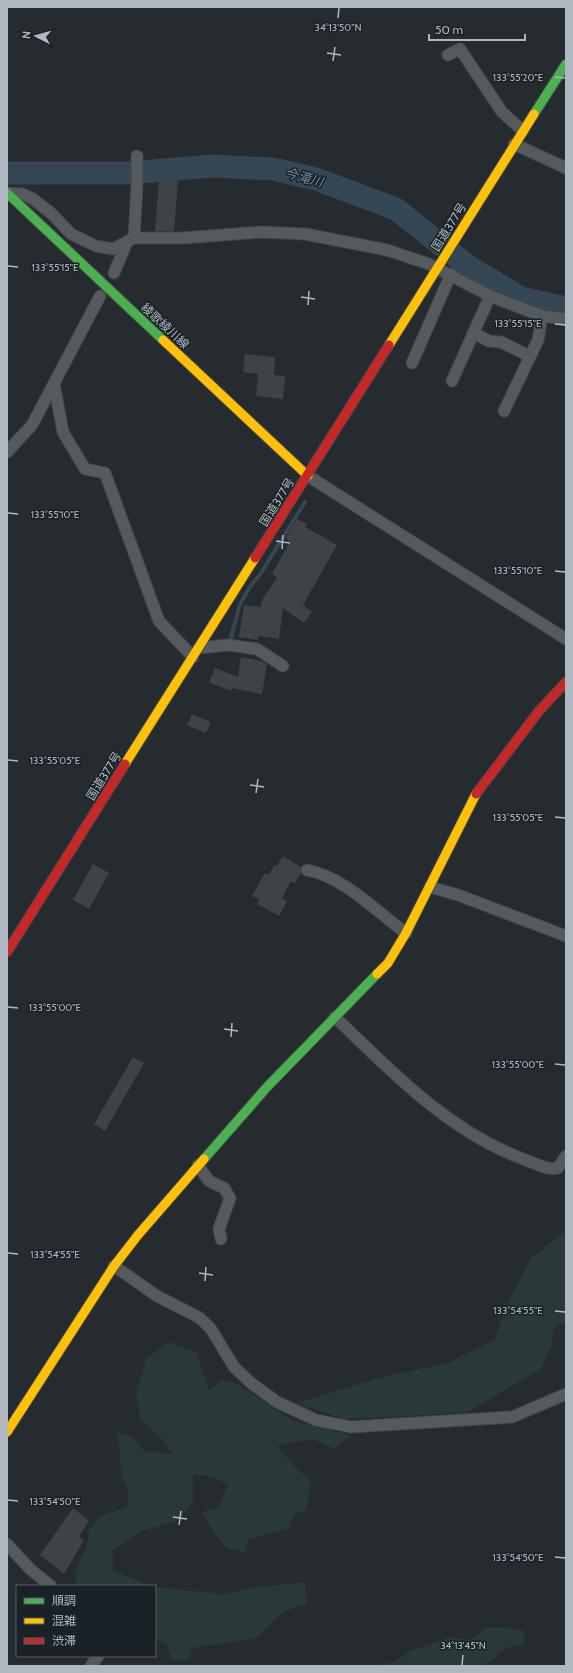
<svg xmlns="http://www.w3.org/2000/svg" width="573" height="1673" font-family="Cabin,'Noto Sans JP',sans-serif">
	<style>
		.green { fill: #293938 }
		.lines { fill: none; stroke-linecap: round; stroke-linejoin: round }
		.stream { stroke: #354754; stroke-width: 4 }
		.river { stroke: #354754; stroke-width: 23 }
		.building { fill: #3f4347 }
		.street-casing { stroke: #43474a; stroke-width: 13 }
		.fast-casing { stroke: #43474a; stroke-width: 11 }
		.slow-casing { stroke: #43474a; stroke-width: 11 }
		.jam-casing { stroke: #43474a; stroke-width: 11 }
		.street { stroke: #555a5e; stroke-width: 11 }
		.fast { stroke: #4caf50; stroke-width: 9 }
		.slow { stroke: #ffc107; stroke-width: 9 }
		.jam { stroke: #c62828; stroke-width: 9 }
		.ticks { fill: none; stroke: #afb8c1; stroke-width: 1.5 }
		.labels { text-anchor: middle; stroke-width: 3; stroke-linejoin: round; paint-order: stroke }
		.street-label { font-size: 12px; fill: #afb8c1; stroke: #1a2228 }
		.water-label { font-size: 13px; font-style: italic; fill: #738da1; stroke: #1a2228 }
		.ticks-label { font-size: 10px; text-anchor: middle; fill: #afb8c1; stroke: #1a2228; stroke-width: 3; stroke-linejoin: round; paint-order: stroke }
	</style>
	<rect width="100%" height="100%" fill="#262b2f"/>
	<g class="green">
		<path d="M563,1233L566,1234V1322L554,1328L552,1345L541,1369L466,1413L344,1419L296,1403L382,1377L449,1363L494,1340L510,1299L531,1258Z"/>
		<path d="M169,1342L196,1352L209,1390L221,1380L236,1383L293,1421L350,1435L336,1449L311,1439L277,1446L295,1467L311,1481L306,1510L294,1515L290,1528L248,1539L245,1553L224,1547L201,1513L219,1507L228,1484L205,1475H193V1502L177,1521L139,1532L113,1551V1570L149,1586H78L74,1575L88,1541L89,1529L101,1516L126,1507L129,1493L123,1480L117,1433L132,1436L144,1451L173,1454L160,1437L140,1419L136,1392L147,1358Z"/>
		<path d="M305,1582L307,1604L283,1612L257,1638L192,1648L188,1661L172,1660L166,1643L155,1639V1587L224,1594L257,1587Z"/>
		<path d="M488,1627H504L525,1631L523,1645L506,1648L490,1662L476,1666H377L396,1661L410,1651L450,1637L470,1640Z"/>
	</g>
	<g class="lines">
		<path class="stream" d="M230,641L240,604L250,587L261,573L305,502"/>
		<path class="river" d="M7,173H128L213,166L273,169L316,179L396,209L468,266L521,298L566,308"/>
	</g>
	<g class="building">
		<path d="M159,179L178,181L174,231H155Z"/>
		<path d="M245,354L275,357L274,375L285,376L283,399L256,396L258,374L243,372Z"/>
		<path d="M297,519L307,524L305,527L337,545L303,605L312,612L304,623L283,608L279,639L258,636V640L239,637L244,605L261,607L262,600L277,578L272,574L290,542L286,538Z"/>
		<path d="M241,657L262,661L267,664L262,694L232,688L231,691L209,682L215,668L238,677Z"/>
		<path d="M192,714L211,722L206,733L187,725Z"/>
		<path d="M283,856L301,867V873L295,883L291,881L282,898L287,901L279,916L257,904L259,899L252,896L265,873L269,875L274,865L277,866Z"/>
		<path d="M93,864L109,873L89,909L73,900Z"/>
		<path d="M133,1057L144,1063L105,1131L94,1124Z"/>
		<path d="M73,1508L89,1521L79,1537L84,1540L64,1574L40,1555Z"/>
	</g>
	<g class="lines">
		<g class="street-casing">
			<g id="street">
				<path d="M448,55L460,49L502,112L523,131"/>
				<path d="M514,144L566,168"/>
				<path d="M8,193L23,194L33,199L51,213L71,234L96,246L113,249L134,238H183L261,232L305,234L387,250L429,264L490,296L542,316L566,319"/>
				<path d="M134,238L137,185V156"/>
				<path d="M114,273L127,242"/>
				<path d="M473,333L489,341L501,342L529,356"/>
				<path d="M412,363L451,274"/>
				<path d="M452,381L490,296"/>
				<path d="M54,384L63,432L85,469L105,473L159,621L193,657"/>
				<path d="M504,411L538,340L542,316"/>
				<path d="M7,452L32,425L100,296"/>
				<path d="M308,476L566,639"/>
				<path d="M199,648L228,645L257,649L283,666"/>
				<path d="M307,870C346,878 375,911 406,933"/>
				<path d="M430,887L458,895L566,936"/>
				<path d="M335,1017C392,1072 450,1133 526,1160C537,1164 546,1170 558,1168L566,1156"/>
				<path d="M198,1165L209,1181L224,1188L230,1198L219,1229L221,1239"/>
				<path d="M114,1266L157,1296L200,1318L211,1329L234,1367L251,1383L277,1402L316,1420L351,1427L512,1417L566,1394"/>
				<path d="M7,1544L30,1569L51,1586"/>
				<path d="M91,1666L98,1656"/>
			</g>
		</g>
		<g class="fast-casing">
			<g id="fast">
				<path d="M534,114L566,64"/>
				<path d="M7,193L163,340"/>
				<path d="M204,1159L267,1087L377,974"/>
			</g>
		</g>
		<g class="slow-casing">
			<g id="slow">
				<path d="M163,340L308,476"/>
				<path d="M389,345L534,114"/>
				<path d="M125,764L255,558"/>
				<path d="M377,974L388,963L406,933L476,794"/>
				<path d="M7,1432L114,1266L138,1235L204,1159"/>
			</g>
		</g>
		<g class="jam-casing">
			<g id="jam">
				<path d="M255,558L389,345"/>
				<path d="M476,794L539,711L566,682"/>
				<path d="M7,952L125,764"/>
			</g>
		</g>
		<use href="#street" class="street"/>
		<use href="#fast" class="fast"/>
		<use href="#slow" class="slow"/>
		<use href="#jam" class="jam"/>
	</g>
	<path class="ticks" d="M338,18L339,8M327,53L341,55M333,61L335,47M555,77L565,78M8,266L18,267M301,297L315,299M308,305L309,291M555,324L565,325M8,513L18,514M276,541L290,543M282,549L283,535M555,571L565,572M8,760L18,761M250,785L264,787M256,793L258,779M555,817L565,818M8,1007L18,1008M224,1029L238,1031M231,1037L232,1023M555,1064L565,1065M8,1253L18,1254M199,1273L213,1275M205,1281L206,1267M555,1311L565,1312M8,1500L18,1501M173,1517L187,1519M179,1525L181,1511M555,1557L565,1558M462,1665L463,1655"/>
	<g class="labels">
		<g class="street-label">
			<text transform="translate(449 227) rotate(-58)" y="4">国道377号</text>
			<text transform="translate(165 326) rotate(43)" y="4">綾歌綾川線</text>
			<text transform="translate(277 502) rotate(-58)" y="4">国道377号</text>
			<text transform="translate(104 776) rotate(-58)" y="4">国道377号</text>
		</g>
		<g class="water-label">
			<text transform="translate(304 177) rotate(15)" y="5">今滝川</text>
		</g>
	</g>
	<g class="ticks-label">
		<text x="338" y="31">34°13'50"N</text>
		<text x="518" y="81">133°55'20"E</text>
		<text x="55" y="271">133°55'15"E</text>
		<text x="518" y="327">133°55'15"E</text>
		<text x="55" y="518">133°55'10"E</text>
		<text x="518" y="574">133°55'10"E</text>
		<text x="55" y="764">133°55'05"E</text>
		<text x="518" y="821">133°55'05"E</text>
		<text x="55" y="1011">133°55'00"E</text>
		<text x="518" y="1068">133°55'00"E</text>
		<text x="55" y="1258">133°54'55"E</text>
		<text x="518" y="1314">133°54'55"E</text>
		<text x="55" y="1505">133°54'50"E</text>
		<text x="518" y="1561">133°54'50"E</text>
		<text x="463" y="1649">34°13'45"N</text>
	</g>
	<rect width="573" height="1673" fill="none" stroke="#afb8c1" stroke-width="16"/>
	<rect x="16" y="1585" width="140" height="72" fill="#1a2228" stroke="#565e65"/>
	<rect x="24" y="1598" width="20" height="6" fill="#4caf50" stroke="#565e65"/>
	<text x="52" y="1605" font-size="12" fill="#afb8c1">順調</text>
	<rect x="24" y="1618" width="20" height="6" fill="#ffc107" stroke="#565e65"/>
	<text x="52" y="1625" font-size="12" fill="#afb8c1">混雑</text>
	<rect x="24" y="1638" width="20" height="6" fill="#c62828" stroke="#565e65"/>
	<text x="52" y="1645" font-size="12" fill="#afb8c1">渋滞</text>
	<g transform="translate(36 36) rotate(276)" stroke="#1a2228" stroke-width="3" paint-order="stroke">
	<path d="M0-3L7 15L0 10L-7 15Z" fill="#afb8c1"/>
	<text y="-6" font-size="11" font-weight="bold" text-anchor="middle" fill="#afb8c1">N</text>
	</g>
	<path d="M429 34v6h96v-6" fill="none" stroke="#afb8c1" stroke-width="2"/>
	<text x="435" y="34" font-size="12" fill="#afb8c1" stroke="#1a2228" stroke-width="3" paint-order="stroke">50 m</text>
</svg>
